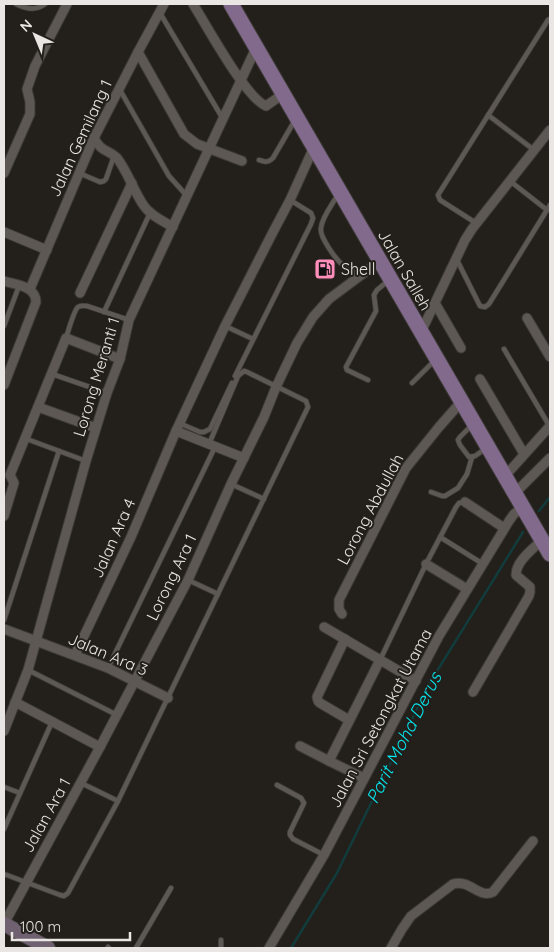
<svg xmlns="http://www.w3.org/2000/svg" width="554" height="952" font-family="Quicksand,sans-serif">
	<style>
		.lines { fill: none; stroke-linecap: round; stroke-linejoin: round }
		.stream { stroke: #123b3c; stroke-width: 2.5 }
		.service-casing { stroke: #3d3a37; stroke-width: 6 }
		.minor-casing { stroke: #3d3a37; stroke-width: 11 }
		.secondary-casing { stroke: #3d3a37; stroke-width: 16 }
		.primary-casing { stroke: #3d3a37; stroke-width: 17 }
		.service { stroke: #5d5853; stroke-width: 4.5 }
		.minor { stroke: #5d5853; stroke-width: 9 }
		.secondary { stroke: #6f616f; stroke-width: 14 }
		.primary { stroke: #816a8b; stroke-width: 15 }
		.labels { text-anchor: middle; stroke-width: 4; stroke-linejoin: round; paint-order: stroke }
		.street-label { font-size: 16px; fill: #e9e6e3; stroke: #231f1b }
		.poi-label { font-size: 16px; fill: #e9e6e3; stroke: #231f1b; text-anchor: start }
		.water-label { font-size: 18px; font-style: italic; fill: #05e6ed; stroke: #231f1b }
	</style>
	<rect width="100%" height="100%" fill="#231f1b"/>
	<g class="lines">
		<g class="stream">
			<path d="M539,511L550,497"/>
			<path d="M291,948L337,873L429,684L523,532"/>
		</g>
		<g class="service-casing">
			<g id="service">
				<path d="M16,4C26,9 36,11 45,4"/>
				<path d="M160,13L223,119"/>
				<path d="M120,90L169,176L187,196"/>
				<path d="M488,115L534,150"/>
				<path d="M259,160C265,162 268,163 273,158L295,120"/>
				<path d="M79,173L100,182L104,181L106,179L114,156"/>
				<path d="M510,181L547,210"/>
				<path d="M337,196C332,205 322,217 321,228C319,236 336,260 343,265C348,269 355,272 360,275"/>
				<path d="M476,223L440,200L438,195L548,20L550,19"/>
				<path d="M457,260L480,306L485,307L489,304L550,205"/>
				<path d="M104,312L150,213"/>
				<path d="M4,326L19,286"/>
				<path d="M225,326L253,339"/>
				<path d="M66,338C68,332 74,310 78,307C81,305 84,306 87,306L129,320"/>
				<path d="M504,349L550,427"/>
				<path d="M52,374L107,393"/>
				<path d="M235,376L311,224L313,218L311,213L290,200"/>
				<path d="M368,380L347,370L346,367L376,311L374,295L377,290L389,280"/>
				<path d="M412,383L435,360"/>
				<path d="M179,423L200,432H204L210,429L232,383"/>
				<path d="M473,424L460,437L458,440L460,445L469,457L475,456L485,449"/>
				<path d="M24,438L86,461"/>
				<path d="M231,484L264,499"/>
				<path d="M431,492L442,496H445L458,488L467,474L472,457"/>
				<path d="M440,537L483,564"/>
				<path d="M188,580L218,594"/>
				<path d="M4,620L59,451"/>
				<path d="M380,660L426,564L456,507L459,503L465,502"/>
				<path d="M108,668L215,447"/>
				<path d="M28,670L117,715"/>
				<path d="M81,783L118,801"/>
				<path d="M277,785L301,798L304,803L290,832V835L293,839L324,855"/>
				<path d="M4,787L20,793"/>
				<path d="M4,829L52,722"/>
				<path d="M4,874L60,895L64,896L68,893L118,801L308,407L306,401L247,372L244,371L238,376L209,444"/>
				<path d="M108,947L109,948"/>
				<path d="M136,948L171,888"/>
				<path d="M221,948V940"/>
			</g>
		</g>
		<g class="minor-casing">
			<g id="minor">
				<path d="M193,4C207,26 245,97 266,106L283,94"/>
				<path d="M138,52L184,134L197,144L242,161"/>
				<path d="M94,138C102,153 108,149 117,158C128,172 134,192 144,206C151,216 163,221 173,227"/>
				<path d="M4,173L30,114V102L27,89L35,66L67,4"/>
				<path d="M4,232L47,250"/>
				<path d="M4,281C16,285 36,286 36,302L4,385"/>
				<path d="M30,289L94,138L138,52L164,4"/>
				<path d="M80,293L132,183"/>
				<path d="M435,303L461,348"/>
				<path d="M527,318L550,357"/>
				<path d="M421,332L465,240L472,229L550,130"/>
				<path d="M480,379L524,454"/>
				<path d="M38,407L96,428"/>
				<path d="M176,431L244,458"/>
				<path d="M505,476L550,426"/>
				<path d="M515,493L550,458"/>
				<path d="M465,502L504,528"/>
				<path d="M4,516L14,483L10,475L66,338L120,359"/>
				<path d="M426,564L467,589"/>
				<path d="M342,614L339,609V600L406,468L439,427L461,402"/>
				<path d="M324,627L416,681"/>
				<path d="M4,629L108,668L168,698"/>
				<path d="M345,639L317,697L318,701L320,703L349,720"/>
				<path d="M75,655L131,537L176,431L225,326L273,232L290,200L314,147"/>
				<path d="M473,692L529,596L530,592V587L516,575C516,561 533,549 542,540"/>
				<path d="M15,702L100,747"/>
				<path d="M4,731L28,670L86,461L107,393L120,359L129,320L256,48"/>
				<path d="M300,746L329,761"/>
				<path d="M364,778L329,761L380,660"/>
				<path d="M4,924L100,747L188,580L231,484L264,417L276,387L297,343L313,317L329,299L380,261"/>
				<path d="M269,948L324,855L439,636L509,521L514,514L523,507"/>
				<path d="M391,948L402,929L411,916L453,884C470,879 479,899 493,892L533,841"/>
			</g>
		</g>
		<g class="secondary-casing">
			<path id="secondary" d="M4,924L48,948"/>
		</g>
		<g class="primary-casing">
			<path id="primary" d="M231,4L550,554"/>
		</g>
		<use href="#service" class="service"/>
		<use href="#minor" class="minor"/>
		<use href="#secondary" class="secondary"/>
		<use href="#primary" class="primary"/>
	</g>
	<defs>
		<g id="fuel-square" transform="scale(1.125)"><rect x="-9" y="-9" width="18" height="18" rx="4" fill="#ff8eba" stroke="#231f1b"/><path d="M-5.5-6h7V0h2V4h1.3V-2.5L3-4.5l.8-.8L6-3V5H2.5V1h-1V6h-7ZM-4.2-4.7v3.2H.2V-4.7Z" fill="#111"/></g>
	</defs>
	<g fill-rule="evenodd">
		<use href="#fuel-square" x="325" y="269"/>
	</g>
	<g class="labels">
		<g class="street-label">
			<text transform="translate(80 138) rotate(-65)" y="6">Jalan Gemilang 1</text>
			<text transform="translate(405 270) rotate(60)" y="6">Jalan Salleh</text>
			<text transform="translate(96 377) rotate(-73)" y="6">Lorong Meranti 1</text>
			<text transform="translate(370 509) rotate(-62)" y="6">Lorong Abdullah</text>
			<text transform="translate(113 538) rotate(-66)" y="6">Jalan Ara 4</text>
			<text transform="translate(171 577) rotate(-64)" y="6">Lorong Ara 1</text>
			<text transform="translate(108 654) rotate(23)" y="6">Jalan Ara 3</text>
			<text transform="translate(380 718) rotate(-62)" y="6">Jalan Sri Setongkat Utama</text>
			<text transform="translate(46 815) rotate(-61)" y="6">Jalan Ara 1</text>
		</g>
		<g class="poi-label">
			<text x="341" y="275">Shell</text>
		</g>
		<g class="water-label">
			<text transform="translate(404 738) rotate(-63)" y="6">Parit Mohd Derus</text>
		</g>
	</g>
	<rect width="554" height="952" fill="none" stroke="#e9e6e3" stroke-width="10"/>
	<g transform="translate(35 35) rotate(316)" stroke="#231f1b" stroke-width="4" paint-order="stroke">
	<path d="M0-4L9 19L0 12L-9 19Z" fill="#e9e6e3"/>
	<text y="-8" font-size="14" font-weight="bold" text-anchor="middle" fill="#e9e6e3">N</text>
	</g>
	<path d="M12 932v8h118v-8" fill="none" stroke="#e9e6e3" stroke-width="2.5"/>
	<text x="20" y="932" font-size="15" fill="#e9e6e3" stroke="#231f1b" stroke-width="4" paint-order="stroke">100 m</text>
</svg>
